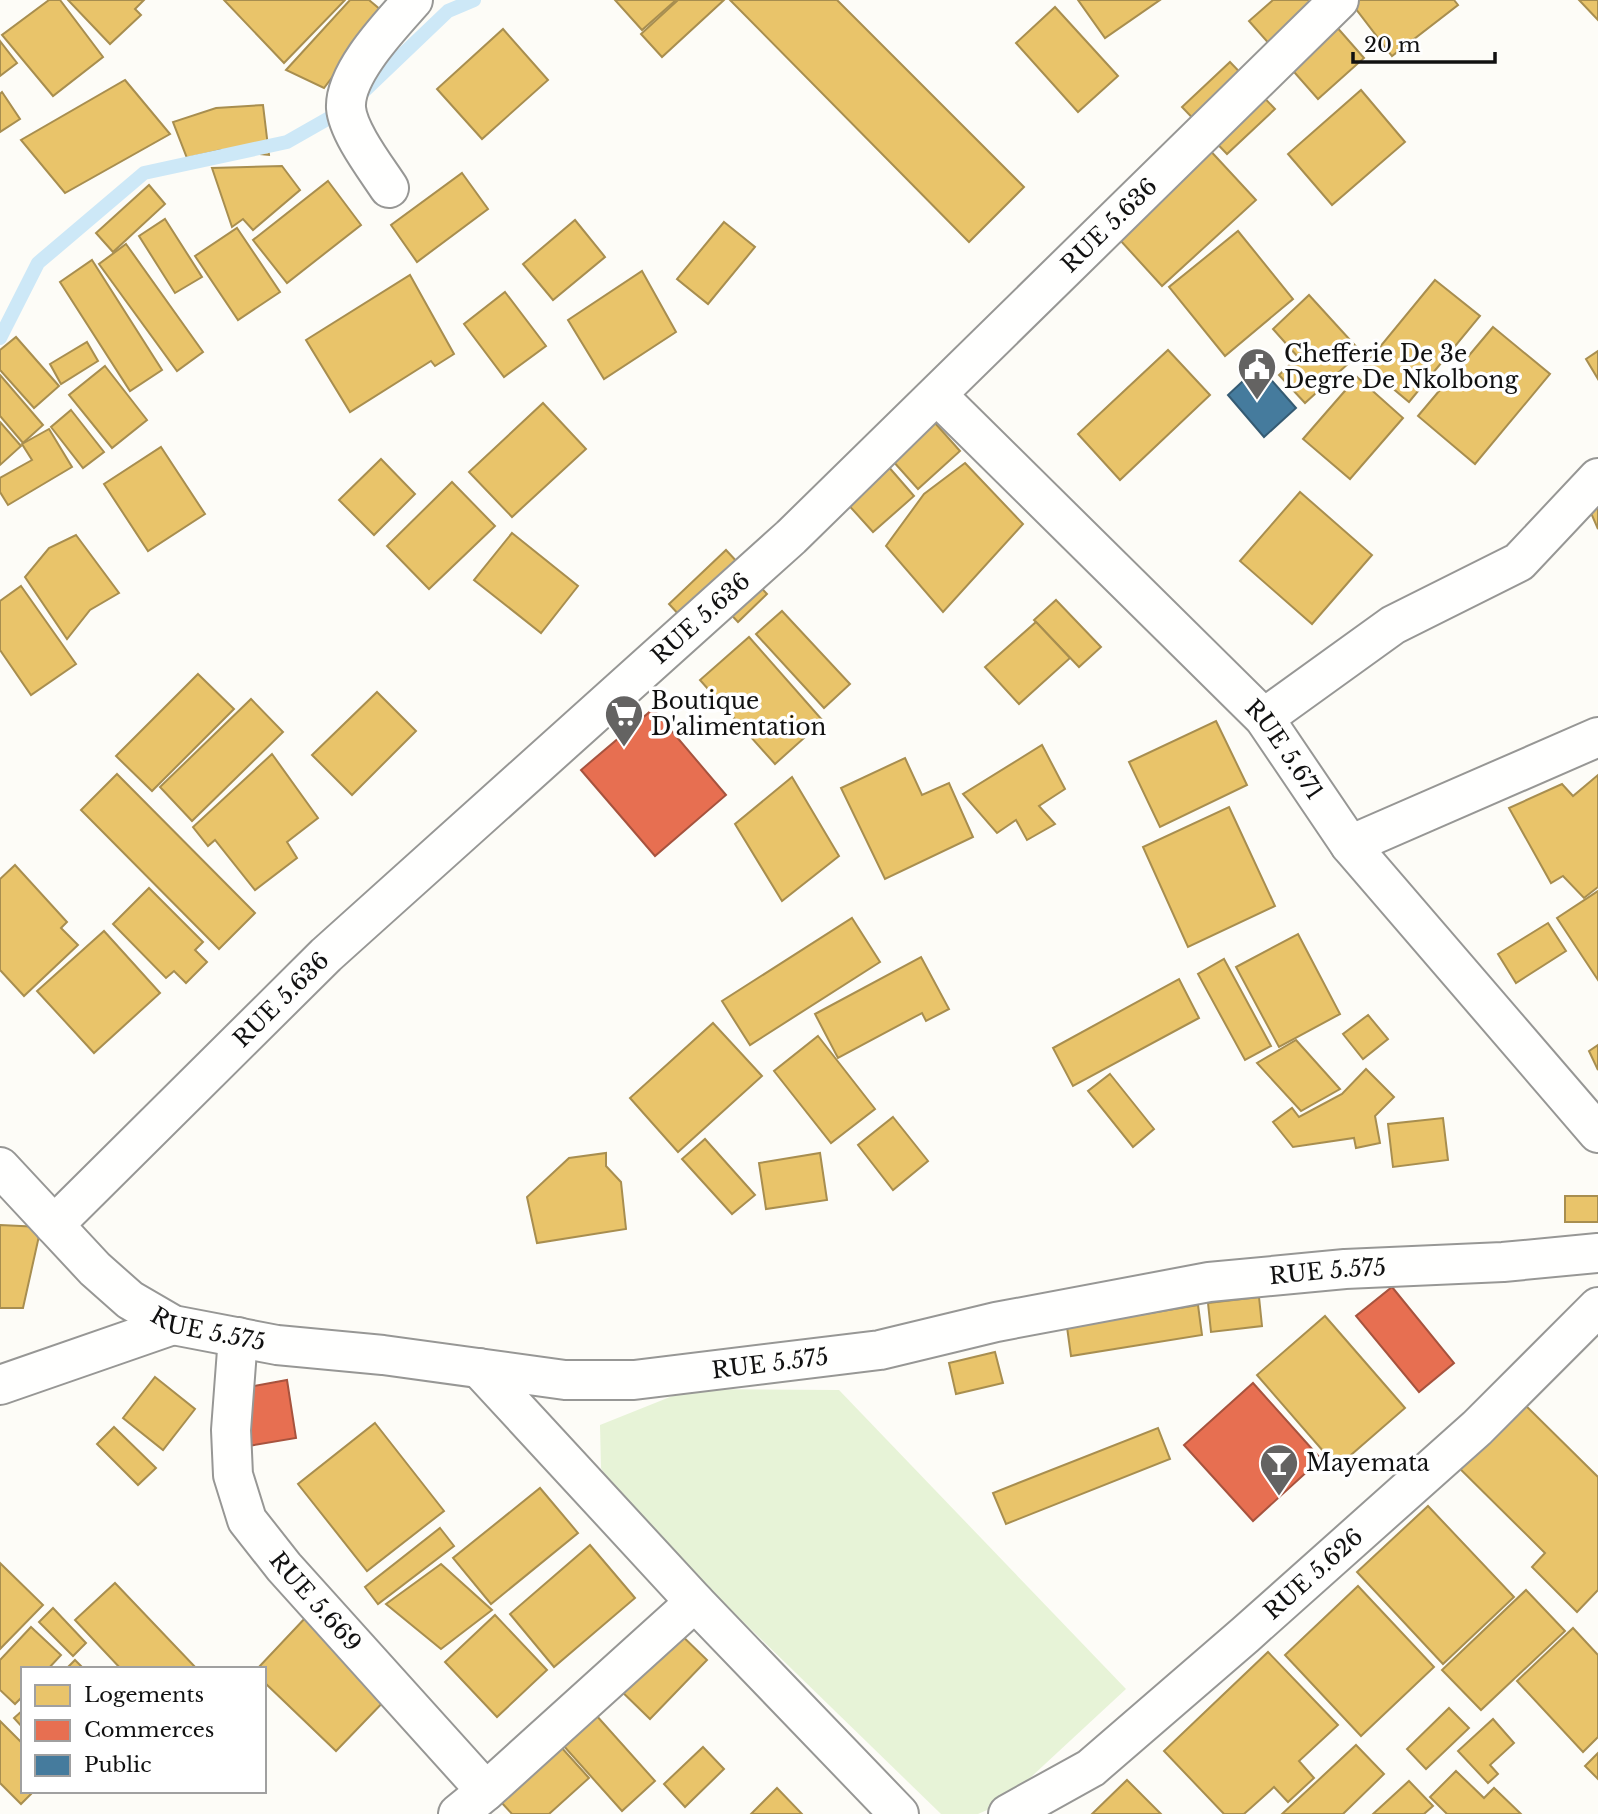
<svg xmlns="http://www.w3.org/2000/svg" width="1598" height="1814" font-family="'Libre Baskerville',serif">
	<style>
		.green { fill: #e7f3d7 }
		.homes { fill: #e9c46a; stroke: #a88e4f; stroke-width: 2 }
		.shops { fill: #e76f51; stroke: #a7533e; stroke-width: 2 }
		.public { fill: #457b9d; stroke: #355b73; stroke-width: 2 }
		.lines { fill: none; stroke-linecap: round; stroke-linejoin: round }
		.stream { stroke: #cde8f7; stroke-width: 14 }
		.minor-casing { stroke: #979795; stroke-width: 42 }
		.minor { stroke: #fffffe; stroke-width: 38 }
		.labels { text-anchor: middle; stroke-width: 7; stroke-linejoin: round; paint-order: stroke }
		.street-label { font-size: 23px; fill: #111; stroke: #fff }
		.poi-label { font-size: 23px; fill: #111; stroke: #fff; text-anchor: start }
	</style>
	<rect width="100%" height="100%" fill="#fdfcf7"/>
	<path class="green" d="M690,1389L839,1390L1126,1689L1003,1803L978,1814H941L626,1508L601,1468L600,1425Z"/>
	<g class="homes">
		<path d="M49,0H60L103,57L53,96L2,35Z"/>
		<path d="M68,0H144L135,9L141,15L110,44Z"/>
		<path d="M224,0H345L284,63Z"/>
		<path d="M350,0H369L382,11L324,88L286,70Z"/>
		<path d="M615,0H676L642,30Z"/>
		<path d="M678,0H724L662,57L641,34Z"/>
		<path d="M730,0H837L1024,187L969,242Z"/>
		<path d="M1078,0H1160L1105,38Z"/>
		<path d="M1273,0H1313L1364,58L1318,99L1249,21Z"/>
		<path d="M1349,0H1454L1458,5L1392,56Z"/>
		<path d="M1579,0H1598V20Z"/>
		<path d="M1055,7L1118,76L1078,112L1016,43Z"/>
		<path d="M503,29L548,80L482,139L437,89Z"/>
		<path d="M0,41L17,63L0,76Z"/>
		<path d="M1230,62L1275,109L1227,154L1182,107Z"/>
		<path d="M125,80L170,134L65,193L21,140Z"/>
		<path d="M1361,90L1405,142L1332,205L1288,154Z"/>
		<path d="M2,92L20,119L0,132V94Z"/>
		<path d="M263,105L269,155L221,150L187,158L173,122L216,108Z"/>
		<path d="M1193,132L1256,200L1162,286L1099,217Z"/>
		<path d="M282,166L300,190L253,230L243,219L232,227L212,168Z"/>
		<path d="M462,173L488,209L417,262L391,225Z"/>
		<path d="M328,181L361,225L287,283L253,240Z"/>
		<path d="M149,185L165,204L113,252L96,233Z"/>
		<path d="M165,219L202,277L175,293L139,236Z"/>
		<path d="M575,220L605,257L553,300L523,264Z"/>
		<path d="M724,222L755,247L708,304L677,279Z"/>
		<path d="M237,228L280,292L238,320L195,256Z"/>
		<path d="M1238,231L1293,299L1225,356L1169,287Z"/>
		<path d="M126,244L203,352L177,371L99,264Z"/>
		<path d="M92,260L162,370L130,391L60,282Z"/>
		<path d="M642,271L676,332L604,379L568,320Z"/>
		<path d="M410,275L454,354L435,366L431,361L350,412L306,340Z"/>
		<path d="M1435,280L1480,316L1409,402L1365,365Z"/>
		<path d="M505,292L546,346L504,377L464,324Z"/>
		<path d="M1309,295L1361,352L1305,403L1279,375L1298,357L1273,329Z"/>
		<path d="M1493,327L1550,374L1475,464L1418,416Z"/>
		<path d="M16,337L59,386L34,408L0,370V350Z"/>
		<path d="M87,342L98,361L61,384L50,364Z"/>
		<path d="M1168,350L1210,395L1120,480L1078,434Z"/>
		<path d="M1598,351V379L1586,359Z"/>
		<path d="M105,366L147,420L112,448L69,395Z"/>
		<path d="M0,375L43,425L23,443L0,416Z"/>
		<path d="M1357,377L1403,418L1350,479L1303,439Z"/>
		<path d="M543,403L586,449L512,517L469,472Z"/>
		<path d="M918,404L960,451L918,489L875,441Z"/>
		<path d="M71,410L104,452L83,468L51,427Z"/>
		<path d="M0,422L21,446L0,465Z"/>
		<path d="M49,429L72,467L8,505L0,492V478L32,460L22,444Z"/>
		<path d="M867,442L914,496L873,532L825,479Z"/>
		<path d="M161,447L205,514L148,551L104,484Z"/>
		<path d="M381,459L415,494L374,535L339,500Z"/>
		<path d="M965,463L1023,524L943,612L886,546L924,494Z"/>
		<path d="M452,482L495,526L429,589L387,546Z"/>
		<path d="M1598,483V529L1581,490Z"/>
		<path d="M1300,492L1372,555L1312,624L1240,561Z"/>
		<path d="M512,533L578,586L541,633L474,580Z"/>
		<path d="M76,535L119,593L90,610L67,639L25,577L49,548Z"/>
		<path d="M726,550L767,594L738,622L722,605L694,631L669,604Z"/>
		<path d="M21,586L76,664L31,695L0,650V601Z"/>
		<path d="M1056,600L1101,647L1079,667L1034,620Z"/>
		<path d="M782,611L850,684L824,708L756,634Z"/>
		<path d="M1036,622L1070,658L1019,704L985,667Z"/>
		<path d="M749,637L823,721L775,764L700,680Z"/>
		<path d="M198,674L234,709L152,791L116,756Z"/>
		<path d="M377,692L416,731L352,795L312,755Z"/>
		<path d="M251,699L283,732L192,821L160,787Z"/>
		<path d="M1216,721L1247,785L1160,827L1129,762Z"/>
		<path d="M1042,745L1065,789L1039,806L1055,824L1027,840L1016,820L997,833L963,794Z"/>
		<path d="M272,754L318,818L287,842L297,858L255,890L215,840L208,846L193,827Z"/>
		<path d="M905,758L922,795L949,783L973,837L885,879L841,788Z"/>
		<path d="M117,774L255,913L219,949L81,810Z"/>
		<path d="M1598,775V887L1584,898L1563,876L1551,883L1509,808L1562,784L1573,796Z"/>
		<path d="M792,777L839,856L782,901L735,824Z"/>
		<path d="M1229,807L1275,906L1188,947L1143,847Z"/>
		<path d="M15,865L67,922L61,928L78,945L24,996L0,970V879Z"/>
		<path d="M149,888L203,942L195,950L207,962L186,983L174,971L166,978L113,924Z"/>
		<path d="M1598,891V980L1557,918Z"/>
		<path d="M852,918L880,962L750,1045L722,1001Z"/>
		<path d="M1548,923L1566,951L1516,983L1498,954Z"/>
		<path d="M104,931L160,993L94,1053L37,991Z"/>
		<path d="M1298,934L1340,1014L1279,1047L1236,967Z"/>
		<path d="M921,957L949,1009L926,1021L922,1013L838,1058L815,1014Z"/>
		<path d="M1224,959L1271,1046L1245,1060L1198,974Z"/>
		<path d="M1179,979L1199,1018L1073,1086L1053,1048Z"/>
		<path d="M1368,1015L1388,1039L1363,1059L1343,1034Z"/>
		<path d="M713,1023L762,1076L678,1152L630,1098Z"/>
		<path d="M818,1036L875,1109L831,1143L774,1071Z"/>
		<path d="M1296,1040L1340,1089L1301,1111L1257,1063Z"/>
		<path d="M1598,1045V1070L1589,1051Z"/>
		<path d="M1366,1069L1394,1097L1375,1116L1380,1143L1356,1148L1354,1138L1293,1147L1273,1122L1292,1108L1299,1117L1342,1094Z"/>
		<path d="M1110,1074L1154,1129L1133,1147L1088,1091Z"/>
		<path d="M893,1117L928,1161L893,1190L858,1145Z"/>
		<path d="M1443,1118L1448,1160L1393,1167L1388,1124Z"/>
		<path d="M705,1139L755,1195L732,1214L682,1159Z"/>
		<path d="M606,1153V1166L621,1182L626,1229L537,1243L527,1197L569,1158Z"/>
		<path d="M820,1153L827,1200L766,1209L759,1163Z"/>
		<rect x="1565" y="1196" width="33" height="26"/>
		<path d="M0,1225L41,1227L23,1308H0Z"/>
		<path d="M1259,1297L1262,1326L1211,1332L1208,1303Z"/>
		<path d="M1198,1305L1202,1335L1071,1356L1067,1327Z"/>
		<path d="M1325,1316L1405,1408L1337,1467L1257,1375Z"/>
		<path d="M995,1352L1003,1383L956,1394L949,1363Z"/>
		<path d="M155,1377L195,1409L163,1450L123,1418Z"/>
		<path d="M1506,1386L1598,1477V1590L1577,1612L1532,1567L1545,1553L1441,1450Z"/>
		<path d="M375,1423L444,1511L367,1571L298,1484Z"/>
		<path d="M114,1427L156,1468L138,1485L97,1444Z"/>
		<path d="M1158,1428L1170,1459L1006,1524L993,1493Z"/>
		<path d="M540,1488L578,1533L491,1604L453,1558Z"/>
		<path d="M1428,1506L1514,1597L1443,1664L1357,1572Z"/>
		<path d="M440,1528L454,1546L378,1604L365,1587Z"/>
		<path d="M590,1545L635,1598L554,1667L510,1614Z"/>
		<path d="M0,1563L43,1605L0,1649Z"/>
		<path d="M441,1564L492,1610L441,1649L386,1604Z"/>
		<path d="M115,1583L197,1669H121L75,1620Z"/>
		<path d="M1358,1586L1434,1667L1361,1736L1285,1655Z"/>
		<path d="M1526,1590L1565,1631L1481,1710L1442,1670Z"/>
		<path d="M53,1608L86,1643L73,1656L39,1622Z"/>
		<path d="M308,1615L391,1694L336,1751L264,1682V1669H257Z"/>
		<path d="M495,1615L547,1670L497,1717L445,1662Z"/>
		<path d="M671,1625L707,1660L650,1719L614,1684Z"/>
		<path d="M31,1627L61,1655L48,1669H23V1696L15,1704L0,1690V1660Z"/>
		<path d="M1573,1628L1598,1655V1737L1583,1752L1517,1681Z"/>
		<path d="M1268,1652L1338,1725L1299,1761L1314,1778L1288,1802L1274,1787L1244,1814H1224L1164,1751Z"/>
		<path d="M75,1660L84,1669H66Z"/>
		<path d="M587,1705L655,1781L622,1811L554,1735Z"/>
		<path d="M1449,1708L1469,1728L1426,1769L1407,1749Z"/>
		<path d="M23,1710V1728L14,1718Z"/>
		<path d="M1493,1719L1514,1743L1490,1765L1498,1774L1488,1783L1458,1751Z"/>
		<path d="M0,1721L23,1744V1791H34L21,1804L0,1783Z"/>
		<path d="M1356,1745L1384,1774L1343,1814H1282Z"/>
		<path d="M561,1747L589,1778L549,1814H512L501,1802Z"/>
		<path d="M703,1747L724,1769L685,1807L664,1784Z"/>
		<path d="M1598,1753V1779L1585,1766Z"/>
		<path d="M1456,1771L1484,1798L1494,1788L1521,1814H1447L1430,1797Z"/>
		<path d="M1127,1780L1161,1814H1092Z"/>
		<path d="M1409,1781L1433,1806L1424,1814H1373Z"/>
		<path d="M777,1788L802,1814H751Z"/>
	</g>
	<g class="shops">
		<path d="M653,709L726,795L655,856L581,770Z"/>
		<path d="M1392,1287L1454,1363L1419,1392L1356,1316Z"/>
		<path d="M287,1380L296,1438L242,1447L232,1390Z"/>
		<path d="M1253,1383L1321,1459L1253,1521L1184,1445Z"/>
	</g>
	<path class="public" d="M1259,366L1296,408L1264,437L1228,395Z"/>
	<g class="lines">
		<g class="stream">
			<path d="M360,95L448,11L474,0"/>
			<path d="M0,338L38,263L144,173L287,142L345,109"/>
		</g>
		<g class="minor-casing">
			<g id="minor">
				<path d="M389,188C376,168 348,132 346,108C344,73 391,25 413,0"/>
				<path id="s1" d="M937,395L1264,718L1350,845L1598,1133"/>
				<path d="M1264,718L1393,625L1519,562L1598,478"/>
				<path d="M1350,845L1598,737"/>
				<path id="s2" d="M0,1167L95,1269L130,1300L173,1325L277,1345L383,1355L565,1380H634L880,1350L996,1322L1209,1282L1345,1269L1503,1262L1598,1253"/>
				<path id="s3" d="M54,1225L326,955L791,537L1339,0"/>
				<path id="s4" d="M238,1337L231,1430L233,1475L247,1520L284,1567L486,1791L458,1814"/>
				<path d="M479,1368L695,1602L899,1814"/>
				<path d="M0,1385L173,1325"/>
				<path d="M486,1791L695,1602"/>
				<path id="s5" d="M1008,1814L1091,1768L1245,1635L1477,1428L1598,1307"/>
			</g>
		</g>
		<use href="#minor" class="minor"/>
	</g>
	<defs>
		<g id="civic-pin" transform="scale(2.0125)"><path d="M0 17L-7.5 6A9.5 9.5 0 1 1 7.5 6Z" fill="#646362" stroke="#fff"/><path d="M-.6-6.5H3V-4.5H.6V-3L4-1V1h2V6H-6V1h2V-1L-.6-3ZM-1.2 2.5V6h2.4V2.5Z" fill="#fff"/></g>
		<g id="supermarket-pin" transform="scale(2.0125)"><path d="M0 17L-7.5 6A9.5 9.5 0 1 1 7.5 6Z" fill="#646362" stroke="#fff"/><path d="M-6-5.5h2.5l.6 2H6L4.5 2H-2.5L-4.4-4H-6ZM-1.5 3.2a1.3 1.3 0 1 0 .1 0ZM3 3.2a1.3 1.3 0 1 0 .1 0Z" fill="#fff"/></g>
		<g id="bar-pin" transform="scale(2.0125)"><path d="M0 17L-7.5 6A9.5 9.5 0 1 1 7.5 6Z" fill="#646362" stroke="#fff"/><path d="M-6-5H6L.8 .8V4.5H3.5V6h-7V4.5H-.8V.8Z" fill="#fff"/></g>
	</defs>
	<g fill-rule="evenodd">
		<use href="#civic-pin" x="1257" y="367"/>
		<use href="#supermarket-pin" x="624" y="714"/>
		<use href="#bar-pin" x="1279" y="1463"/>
	</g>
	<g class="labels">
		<g class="street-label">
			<text dy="8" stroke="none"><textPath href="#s3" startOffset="1454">RUE 5.636</textPath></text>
			<text dy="8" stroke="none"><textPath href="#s3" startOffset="887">RUE 5.636</textPath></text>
			<text dy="8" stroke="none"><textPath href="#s1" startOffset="497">RUE 5.671</textPath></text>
			<text dy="8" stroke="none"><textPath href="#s3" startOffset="320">RUE 5.636</textPath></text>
			<text dy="8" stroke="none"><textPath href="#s2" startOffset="1404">RUE 5.575</textPath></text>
			<text dy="8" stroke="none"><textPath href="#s2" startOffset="271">RUE 5.575</textPath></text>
			<text dy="8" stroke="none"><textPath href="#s2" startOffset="838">RUE 5.575</textPath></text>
			<text dy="8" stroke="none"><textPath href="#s5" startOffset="390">RUE 5.626</textPath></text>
			<text dy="8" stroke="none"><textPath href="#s4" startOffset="292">RUE 5.669</textPath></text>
		</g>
		<g class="poi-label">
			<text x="1284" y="362">Chefferie De 3e<tspan x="1284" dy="26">Degre De Nkolbong</tspan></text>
			<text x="651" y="709">Boutique<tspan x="651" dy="26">D'alimentation</tspan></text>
			<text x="1306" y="1471">Mayemata</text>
		</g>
	</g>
	<rect x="21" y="1667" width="245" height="126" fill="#ffffff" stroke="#a0a0a0" stroke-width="2"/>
	<rect x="35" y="1685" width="35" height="21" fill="#e9c46a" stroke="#a0a0a0" stroke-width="2"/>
	<text x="84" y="1702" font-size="21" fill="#111111">Logements</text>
	<rect x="35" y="1720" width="35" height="21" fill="#e76f51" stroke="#a0a0a0" stroke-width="2"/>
	<text x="84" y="1737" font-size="21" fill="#111111">Commerces</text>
	<rect x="35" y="1755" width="35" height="21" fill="#457b9d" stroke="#a0a0a0" stroke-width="2"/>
	<text x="84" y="1772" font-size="21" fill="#111111">Public</text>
	<path d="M1353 52v10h142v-10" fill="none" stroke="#111111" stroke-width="3.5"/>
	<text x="1364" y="52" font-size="21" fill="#111111" stroke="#ffffff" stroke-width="5" paint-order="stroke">20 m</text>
</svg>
